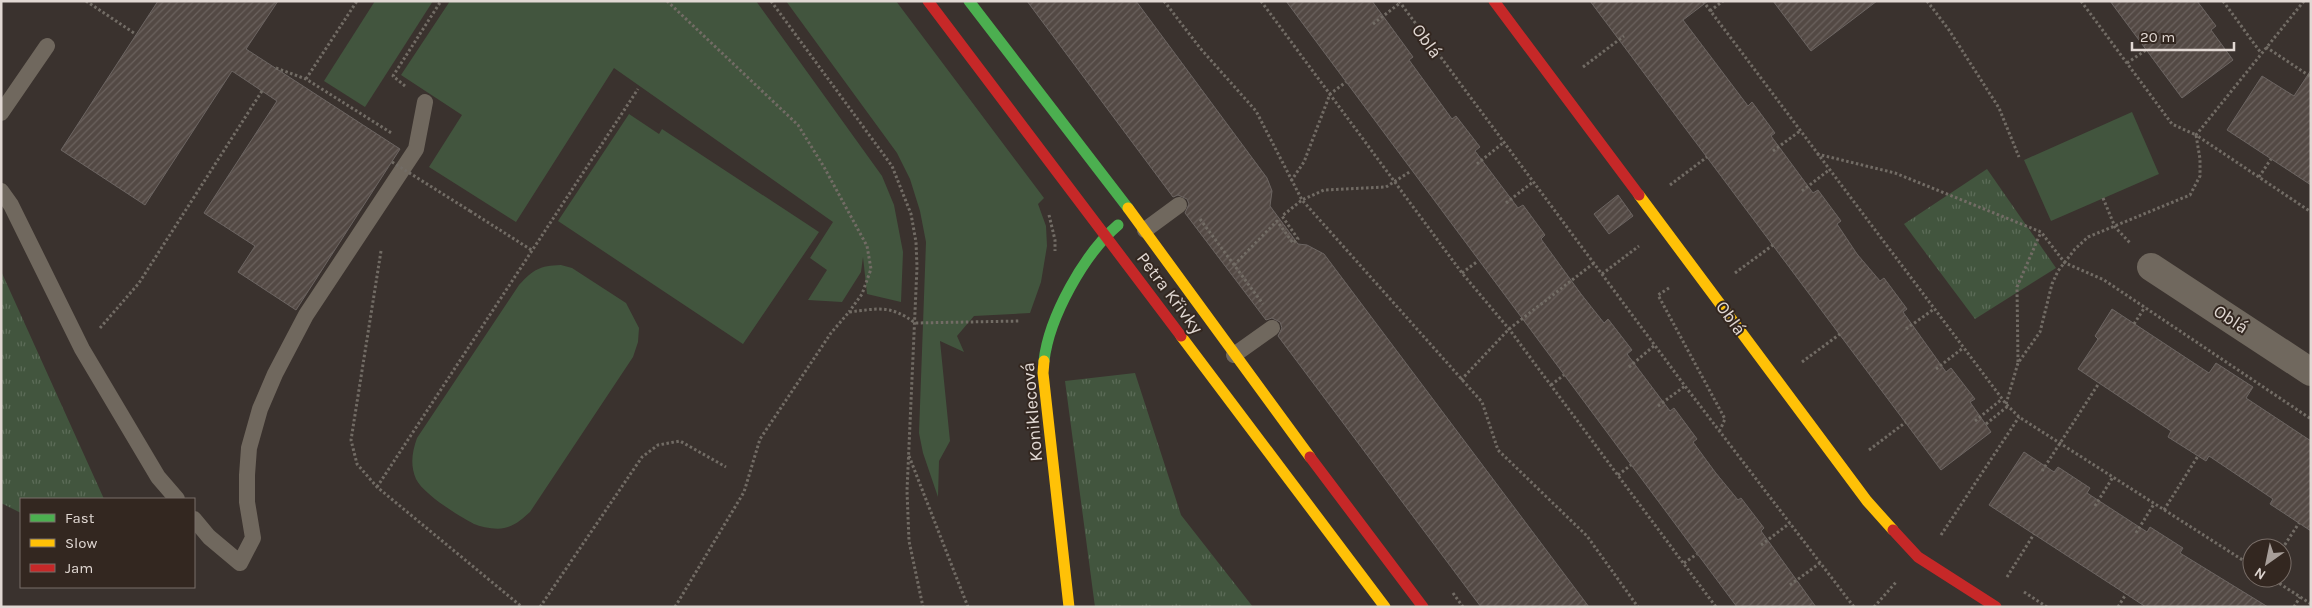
<svg xmlns="http://www.w3.org/2000/svg" width="2312" height="608" font-family="Karla,sans-serif">
	<style>
		.grass { fill: #42553e }
		.park { fill: url(#park-tufts) }
		.building { fill: url(#building-hatch); stroke: #6c6562 }
		.lines { fill: none; stroke-linecap: round; stroke-linejoin: round }
		.path { stroke: #726c65; stroke-width: 3; stroke-dasharray: 2.5 2.5; stroke-linecap: butt }
		.lane { stroke: #70685e; stroke-width: 16 }
		.street { stroke: #70685e; stroke-width: 28 }
		.fast { stroke: #4caf50; stroke-width: 11 }
		.slow { stroke: #ffc107; stroke-width: 11 }
		.jam { stroke: #c62828; stroke-width: 11 }
		.path-bridge { stroke: #726c65; stroke-width: 3; stroke-dasharray: 2.5 2.5; stroke-linecap: butt }
		.labels { text-anchor: middle; stroke-width: 4; stroke-linejoin: round; paint-order: stroke }
		.street-label { font-size: 18px; fill: #e1d8d3; stroke: #332720 }
	</style>
	<defs>
		<pattern id="park-tufts" width="24" height="20" patternUnits="userSpaceOnUse" patternTransform="scale(1.25)"><rect width="24" height="20" fill="#42553e"/><path d="M3 7l-1-3M5 7V3M7 7l1-3M15 17l-1-3M17 17v-4M19 17l1-3" fill="none" stroke="#5d6d59"/></pattern>
		<pattern id="building-hatch" width="6" height="6" patternUnits="userSpaceOnUse" patternTransform="scale(1.25)"><rect width="6" height="6" fill="#534944"/><path d="M-1 1l2-2M0 6l6-6M5 7l2-2" fill="none" stroke="#6b625e"/></pattern>
	</defs>
	<rect width="100%" height="100%" fill="#3a322e"/>
	<g class="grass">
		<path d="M375,1H433L365,107L324,81Z"/>
		<path d="M450,1H756L882,176L894,205L903,252L901,302L867,294L863,257L861,272L842,302L808,300L827,270L810,258L833,222L614,68L516,222L429,167L462,115L401,75Z"/>
		<path d="M786,1H896L1044,198L1038,204L1046,226L1047,246L1041,282L1030,313L974,316L957,336L964,352L940,341L950,441L939,461L938,497L923,453L919,433L926,242L920,211L910,179L897,153Z"/>
		<path d="M2132,112L2159,174L2051,221L2024,160Z"/>
		<path d="M629,114L659,134L662,129L819,232L743,344L558,221Z"/>
		<path d="M561,265L572,268L626,303L639,328L638,342L633,357L530,512C522,519 515,526 504,528C496,530 481,527 474,524C459,516 423,494 416,479C410,465 412,452 417,438L519,285C534,269 539,266 561,265Z"/>
	</g>
	<g class="park">
		<path d="M1987,169L2056,268L1975,319L1904,224Z"/>
		<path d="M1,271L104,499H21V513L1,503Z"/>
		<path d="M1135,373L1181,515L1253,607H1095L1065,381Z"/>
	</g>
	<g class="building">
		<path d="M158,1H278L246,49L400,149L296,310L238,272L255,246L204,213L277,101L232,71L145,205L61,150Z"/>
		<path d="M1027,1H1136L1267,178L1272,191L1270,206L1298,244L1307,245L1324,254L1589,607H1481L1278,336L1282,328L1280,322L1272,318L1266,320L1185,213L1189,204L1187,199L1178,195L1173,197Z"/>
		<path d="M1286,1H1372L1413,57L1409,60L1452,119L1456,116L1480,147L1475,151L1518,208L1523,205L1545,235L1541,239L1581,294L1604,323L1608,319L1632,350L1627,354L1670,411L1674,408L1697,439L1693,442L1715,472L1738,500L1741,498L1764,528L1761,531L1816,607H1737Z"/>
		<path d="M1590,1H1708L1683,20L1748,106L1752,102L1775,133L1771,136L1813,193L1818,190L1841,221L1837,224L1857,254L1880,281L1884,278L1907,309L1903,312L1946,372L1951,368L1975,399L1970,402L1991,432L1941,470Z"/>
		<path d="M1773,1H1877L1811,51Z"/>
		<path d="M2110,1H2197L2216,26L2211,30L2233,60L2182,98Z"/>
		<path d="M2311,70V185L2227,130L2262,76L2294,96Z"/>
		<path d="M1618,195L1633,216L1609,234L1594,214Z"/>
		<path d="M2112,309L2209,373L2216,363L2253,387L2246,398L2311,441V531L2270,504L2273,499L2209,456L2206,461L2168,437L2171,431L2078,369L2098,339L2095,336Z"/>
		<path d="M2024,452L2054,472L2058,467L2090,488L2087,493L2147,532L2150,527L2183,548L2180,553L2268,607H2146L1989,505Z"/>
	</g>
	<g class="lines">
		<g class="path">
			<path d="M86,1L134,33"/>
			<path d="M667,1L798,125L824,167L867,246L871,269L862,294L849,312"/>
			<path d="M771,1L892,166L911,214L916,242L917,267L907,491L909,541L923,607"/>
			<path d="M1164,1L1200,48L1256,111L1302,200L1482,402L1498,450L1587,536L1638,607"/>
			<path d="M1261,1L1462,273L1509,329L1716,607"/>
			<path d="M1399,1L1685,386L1854,607"/>
			<path d="M1703,1L2006,404L2019,417L2252,566"/>
			<path d="M1927,1L1949,30L1999,108L2019,157"/>
			<path d="M2223,1L2261,53"/>
			<path d="M2304,1L2196,135L2311,212"/>
			<path d="M1710,11L1723,1"/>
			<path d="M1373,24L1400,3"/>
			<path d="M2266,47L2311,77"/>
			<path d="M2127,63L2146,50"/>
			<path d="M1583,67L1624,36"/>
			<path d="M276,68L306,79L393,134"/>
			<path d="M306,79L357,1"/>
			<path d="M405,86L393,76L441,1"/>
			<path d="M1773,151L1800,131"/>
			<path d="M1817,154L1895,173L2041,232L2065,263L2104,280L2311,419"/>
			<path d="M1477,164L1503,143"/>
			<path d="M2259,177L2271,159"/>
			<path d="M1291,181L1304,162L1330,94L1346,82"/>
			<path d="M1670,185L1707,157"/>
			<path d="M1802,191L1829,170"/>
			<path d="M2103,198L2115,227L2131,244"/>
			<path d="M1506,203L1533,182"/>
			<path d="M470,211L533,251"/>
			<path d="M1049,215L1055,240V251"/>
			<path d="M1200,219L1263,304"/>
			<path d="M381,251L351,440L357,464L377,487L522,607"/>
			<path d="M1234,265L1277,221L1293,243L1298,239L1282,216L1302,200L1324,190L1386,187L1411,171"/>
			<path d="M1462,273L1478,261"/>
			<path d="M1735,273L1773,245"/>
			<path d="M1602,274L1639,246"/>
			<path d="M1669,288L1658,295L1725,419L1720,430"/>
			<path d="M2134,324L2145,307"/>
			<path d="M100,328L139,283L262,91"/>
			<path d="M1906,329L1934,309"/>
			<path d="M1802,362L1840,334"/>
			<path d="M2018,362L2017,287L2041,232"/>
			<path d="M1629,367L1655,345"/>
			<path d="M1936,369L1963,348"/>
			<path d="M1461,380L1509,329L1594,263"/>
			<path d="M1551,385L1564,375"/>
			<path d="M2006,404L2018,363L2040,332L2052,284L2058,271L2075,249L2088,237L2190,195L2200,176V159L2196,135L2172,124L2081,1"/>
			<path d="M1658,406L1685,386"/>
			<path d="M1975,421L2002,399"/>
			<path d="M1986,424L2008,406"/>
			<path d="M1869,450L1906,422"/>
			<path d="M909,456L968,607"/>
			<path d="M2042,471L2099,383"/>
			<path d="M1618,475L1631,465"/>
			<path d="M377,487L638,89"/>
			<path d="M2095,506L2113,477"/>
			<path d="M2164,510L2198,456"/>
			<path d="M2136,533L2154,504"/>
			<path d="M1941,535L2019,417"/>
			<path d="M1761,545L1790,523"/>
			<path d="M2282,549L2299,523"/>
			<path d="M1684,563L1697,554"/>
			<path d="M2007,577L2034,534"/>
			<path d="M2271,578L2311,604"/>
			<path d="M1790,585L1820,563"/>
			<path d="M2024,592L2047,607"/>
			<path d="M1453,593L1463,607"/>
			<path d="M540,607L642,457L658,445L680,441L726,467"/>
			<path d="M675,607L744,492L760,439L831,333L849,312C877,309 890,304 915,323L1020,321"/>
			<path d="M1874,607L1897,581"/>
			<path d="M2118,607L2126,594"/>
			<path d="M2294,607L2300,597"/>
		</g>
		<g class="lane">
			<path d="M1,113L47,46"/>
			<path d="M1,191L11,205L82,349L158,477L177,499"/>
			<path d="M1145,230L1179,205"/>
			<path d="M1234,355L1272,328"/>
			<path d="M194,519L209,537L240,563L253,538L247,502V475L249,448L260,409L275,374L306,315L416,149L425,102"/>
		</g>
		<path class="street" d="M2151,267L2311,372"/>
		<g class="fast">
			<path d="M969,1L1128,208"/>
			<path d="M1044,361C1049,317 1084,254 1118,225"/>
		</g>
		<g class="slow">
			<path d="M1639,195L1867,501L1893,530"/>
			<path d="M1128,208L1310,457"/>
			<path d="M1181,336L1385,607"/>
			<path d="M1044,361L1043,373L1069,607"/>
		</g>
		<g class="jam">
			<path d="M928,1L1181,336"/>
			<path d="M1494,1L1639,195"/>
			<path d="M1310,457L1423,607"/>
			<path d="M1893,530L1918,557L1996,607"/>
		</g>
		<path class="path-bridge" d="M392,162L470,211"/>
	</g>
	<g class="labels">
		<g class="street-label">
			<text transform="translate(1427 41) rotate(54)" y="6">Oblá</text>
			<text transform="translate(1170 293) rotate(53)" y="6">Petra Křivky</text>
			<text transform="translate(1731 318) rotate(54)" y="6">Oblá</text>
			<text transform="translate(2231 319) rotate(33)" y="6">Oblá</text>
			<text transform="translate(1032 412) rotate(-95)" y="6">Koniklecová</text>
		</g>
	</g>
	<rect width="2312" height="608" fill="none" stroke="#e1d8d3" stroke-width="5"/>
	<rect x="20" y="498" width="175" height="90" fill="#332720" stroke="#796e68"/>
	<rect x="30" y="514" width="25" height="8" fill="#4caf50" stroke="#796e68"/>
	<text x="65" y="523" font-size="15" fill="#e1d8d3">Fast</text>
	<rect x="30" y="539" width="25" height="8" fill="#ffc107" stroke="#796e68"/>
	<text x="65" y="548" font-size="15" fill="#e1d8d3">Slow</text>
	<rect x="30" y="564" width="25" height="8" fill="#c62828" stroke="#796e68"/>
	<text x="65" y="573" font-size="15" fill="#e1d8d3">Jam</text>
	<g transform="translate(2267 563) rotate(213)"><circle r="24" fill="#332720" stroke="#796e68"/>
	<path d="M0-4L9 19L0 12L-9 19Z" fill="#a79e99"/>
	<text y="-8" font-size="14" font-weight="bold" text-anchor="middle" fill="#e1d8d3">N</text>
	</g>
	<path d="M2132 42v8h102v-8" fill="none" stroke="#e1d8d3" stroke-width="2.5"/>
	<text x="2140" y="42" font-size="15" fill="#e1d8d3" stroke="#332720" stroke-width="4" paint-order="stroke">20 m</text>
</svg>
